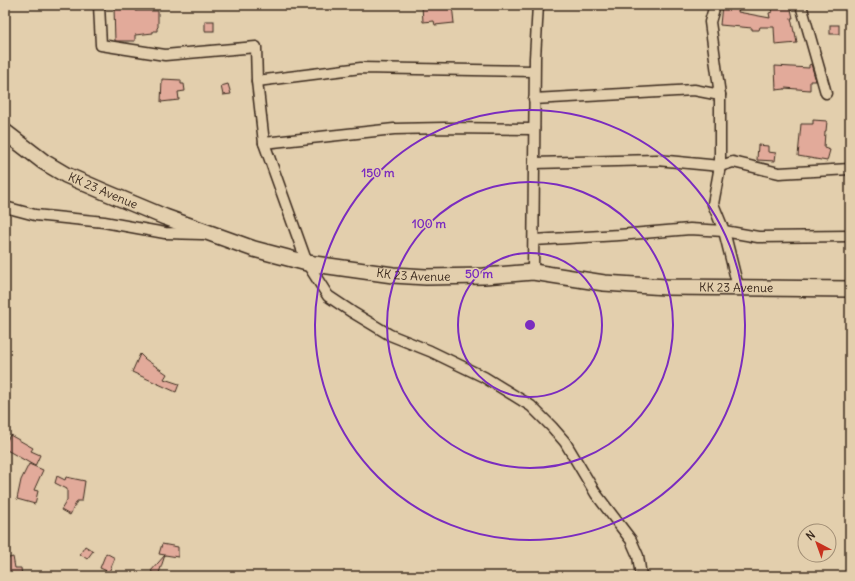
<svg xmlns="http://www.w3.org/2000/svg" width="855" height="581" font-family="Delius,sans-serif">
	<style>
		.building { fill: #e2aa9a; stroke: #3b2a1e }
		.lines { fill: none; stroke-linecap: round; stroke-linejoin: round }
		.minor-casing { stroke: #3b2a1e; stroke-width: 13 }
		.secondary-casing { stroke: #3b2a1e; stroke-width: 18 }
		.minor { stroke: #e3cfad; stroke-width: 10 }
		.secondary { stroke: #e3cfad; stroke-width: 15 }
		.ring { fill: none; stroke: #7b2cbf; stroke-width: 2 }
		.labels { text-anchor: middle; stroke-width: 3; stroke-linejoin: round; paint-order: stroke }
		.street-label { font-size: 12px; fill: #3b2a1e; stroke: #e3cfad }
		.centre { fill: #7b2cbf; stroke: #e3cfad; stroke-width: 2 }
		.ring-label { font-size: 12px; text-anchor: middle; font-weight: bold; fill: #7b2cbf; stroke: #e3cfad; stroke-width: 3; stroke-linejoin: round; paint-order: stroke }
	</style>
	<rect width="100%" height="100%" fill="#e3cfad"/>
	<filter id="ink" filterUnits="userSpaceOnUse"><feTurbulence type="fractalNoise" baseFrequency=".025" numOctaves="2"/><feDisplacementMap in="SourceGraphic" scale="8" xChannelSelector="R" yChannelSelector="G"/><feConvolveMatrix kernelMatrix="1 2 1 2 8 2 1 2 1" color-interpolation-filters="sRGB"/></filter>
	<g filter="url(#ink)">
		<g class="building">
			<path d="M422,5H452L454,23L435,25L434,21L423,22Z"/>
			<path d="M722,5H740L738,12L770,18L769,13L772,12L771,9L790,5L793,18H791L794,32H795L797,43L775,45L774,27H760L759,30H752V28L720,25Z"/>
			<path d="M114,8L136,9V11H158V27L157,28V31H153V33L135,35V41H115Z"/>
			<rect x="205" y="21" width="9" height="10"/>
			<rect x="830" y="25" width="9" height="9"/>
			<path d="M811,64L816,81H810V90L785,88V89L776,90L775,66L809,68V65Z"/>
			<path d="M162,79L181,80V84H184L185,91L178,92L179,100L161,102Z"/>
			<path d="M228,84L231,94L223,95L221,86Z"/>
			<path d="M813,120L827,121L826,131H825L824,148L830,150L827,161L798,156L801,124H813Z"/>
			<path d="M758,145L768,146V152L776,153L775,161L757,160Z"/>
			<path d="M140,354L145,359L167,374L164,379L179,384L176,392L132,372Z"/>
			<path d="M10,435L33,448L31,451L40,455L35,466L5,449V444Z"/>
			<path d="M29,464L43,470L34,490L38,491L35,504L17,499L21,480Z"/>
			<path d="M57,476L65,480L66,477L85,481L82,501H77L70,515L61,510L67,500V489L55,483Z"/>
			<path d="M162,544L178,547V557L165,555L158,576H157L151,571L165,555L159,554Z"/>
			<path d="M85,546L93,551L87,559L80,554Z"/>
			<path d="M106,553L115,558L109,572L100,568Z"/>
			<path d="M13,557L15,568H21L22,576H7L5,559Z"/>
		</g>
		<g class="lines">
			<g class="minor-casing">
				<g id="minor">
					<path d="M99,5L101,45L165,55L256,47L257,81L264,143L307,263L328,296L352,312L390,335L430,351L484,377L531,406L552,427L565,442L596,494L631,540L638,556L641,576"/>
					<path d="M715,5L710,22L720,95V166L713,204L724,231L738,287"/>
					<path d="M801,5L826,93"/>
					<path d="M257,81L361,68L534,71"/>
					<path d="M534,99L694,90L720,95"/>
					<path d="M264,143L394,129L444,128L534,129"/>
					<path d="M534,163L657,160L720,166L733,162L779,173L850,169"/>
					<path d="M5,207L35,215L104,222L165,233L202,234"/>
					<path d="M534,240L619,235L690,229L724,231L758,237L850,236"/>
					<path d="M533,272L535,58L538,5"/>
				</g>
			</g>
			<g class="secondary-casing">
				<g id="secondary">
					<path id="s1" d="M5,132L44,162L66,175L105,192L165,217L254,249L307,263L393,275L426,277L484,276L533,272L604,283L666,287L850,289"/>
				</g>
			</g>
			<use href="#minor" class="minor"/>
			<use href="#secondary" class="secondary"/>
		</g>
	</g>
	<g class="ring">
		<circle cx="530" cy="325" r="72"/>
		<circle cx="530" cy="325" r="143"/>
		<circle cx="530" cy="325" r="215"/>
	</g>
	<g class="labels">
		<g class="street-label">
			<text dy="4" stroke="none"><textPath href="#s1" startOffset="115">KK 23 Avenue</textPath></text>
			<text dy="4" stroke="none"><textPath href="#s1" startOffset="439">KK 23 Avenue</textPath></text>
			<text dy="4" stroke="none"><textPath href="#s1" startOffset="763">KK 23 Avenue</textPath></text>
		</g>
	</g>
	<circle cx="530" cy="325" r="6" class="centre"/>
	<g class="ring-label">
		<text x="378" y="177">150 m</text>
		<text x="429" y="228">100 m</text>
		<text x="479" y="278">50 m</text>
	</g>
	<rect width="855" height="581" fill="none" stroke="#e3cfad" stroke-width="20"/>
	<rect x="10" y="10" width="835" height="561" fill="none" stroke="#3b2a1e" stroke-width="1.5" filter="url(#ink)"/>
	<g transform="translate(817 543) rotate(319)"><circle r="19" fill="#e3cfad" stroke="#a08d74"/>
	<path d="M0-3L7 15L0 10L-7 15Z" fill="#c8321e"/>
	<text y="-6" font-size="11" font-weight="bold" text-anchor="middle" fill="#3b2a1e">N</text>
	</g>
</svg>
